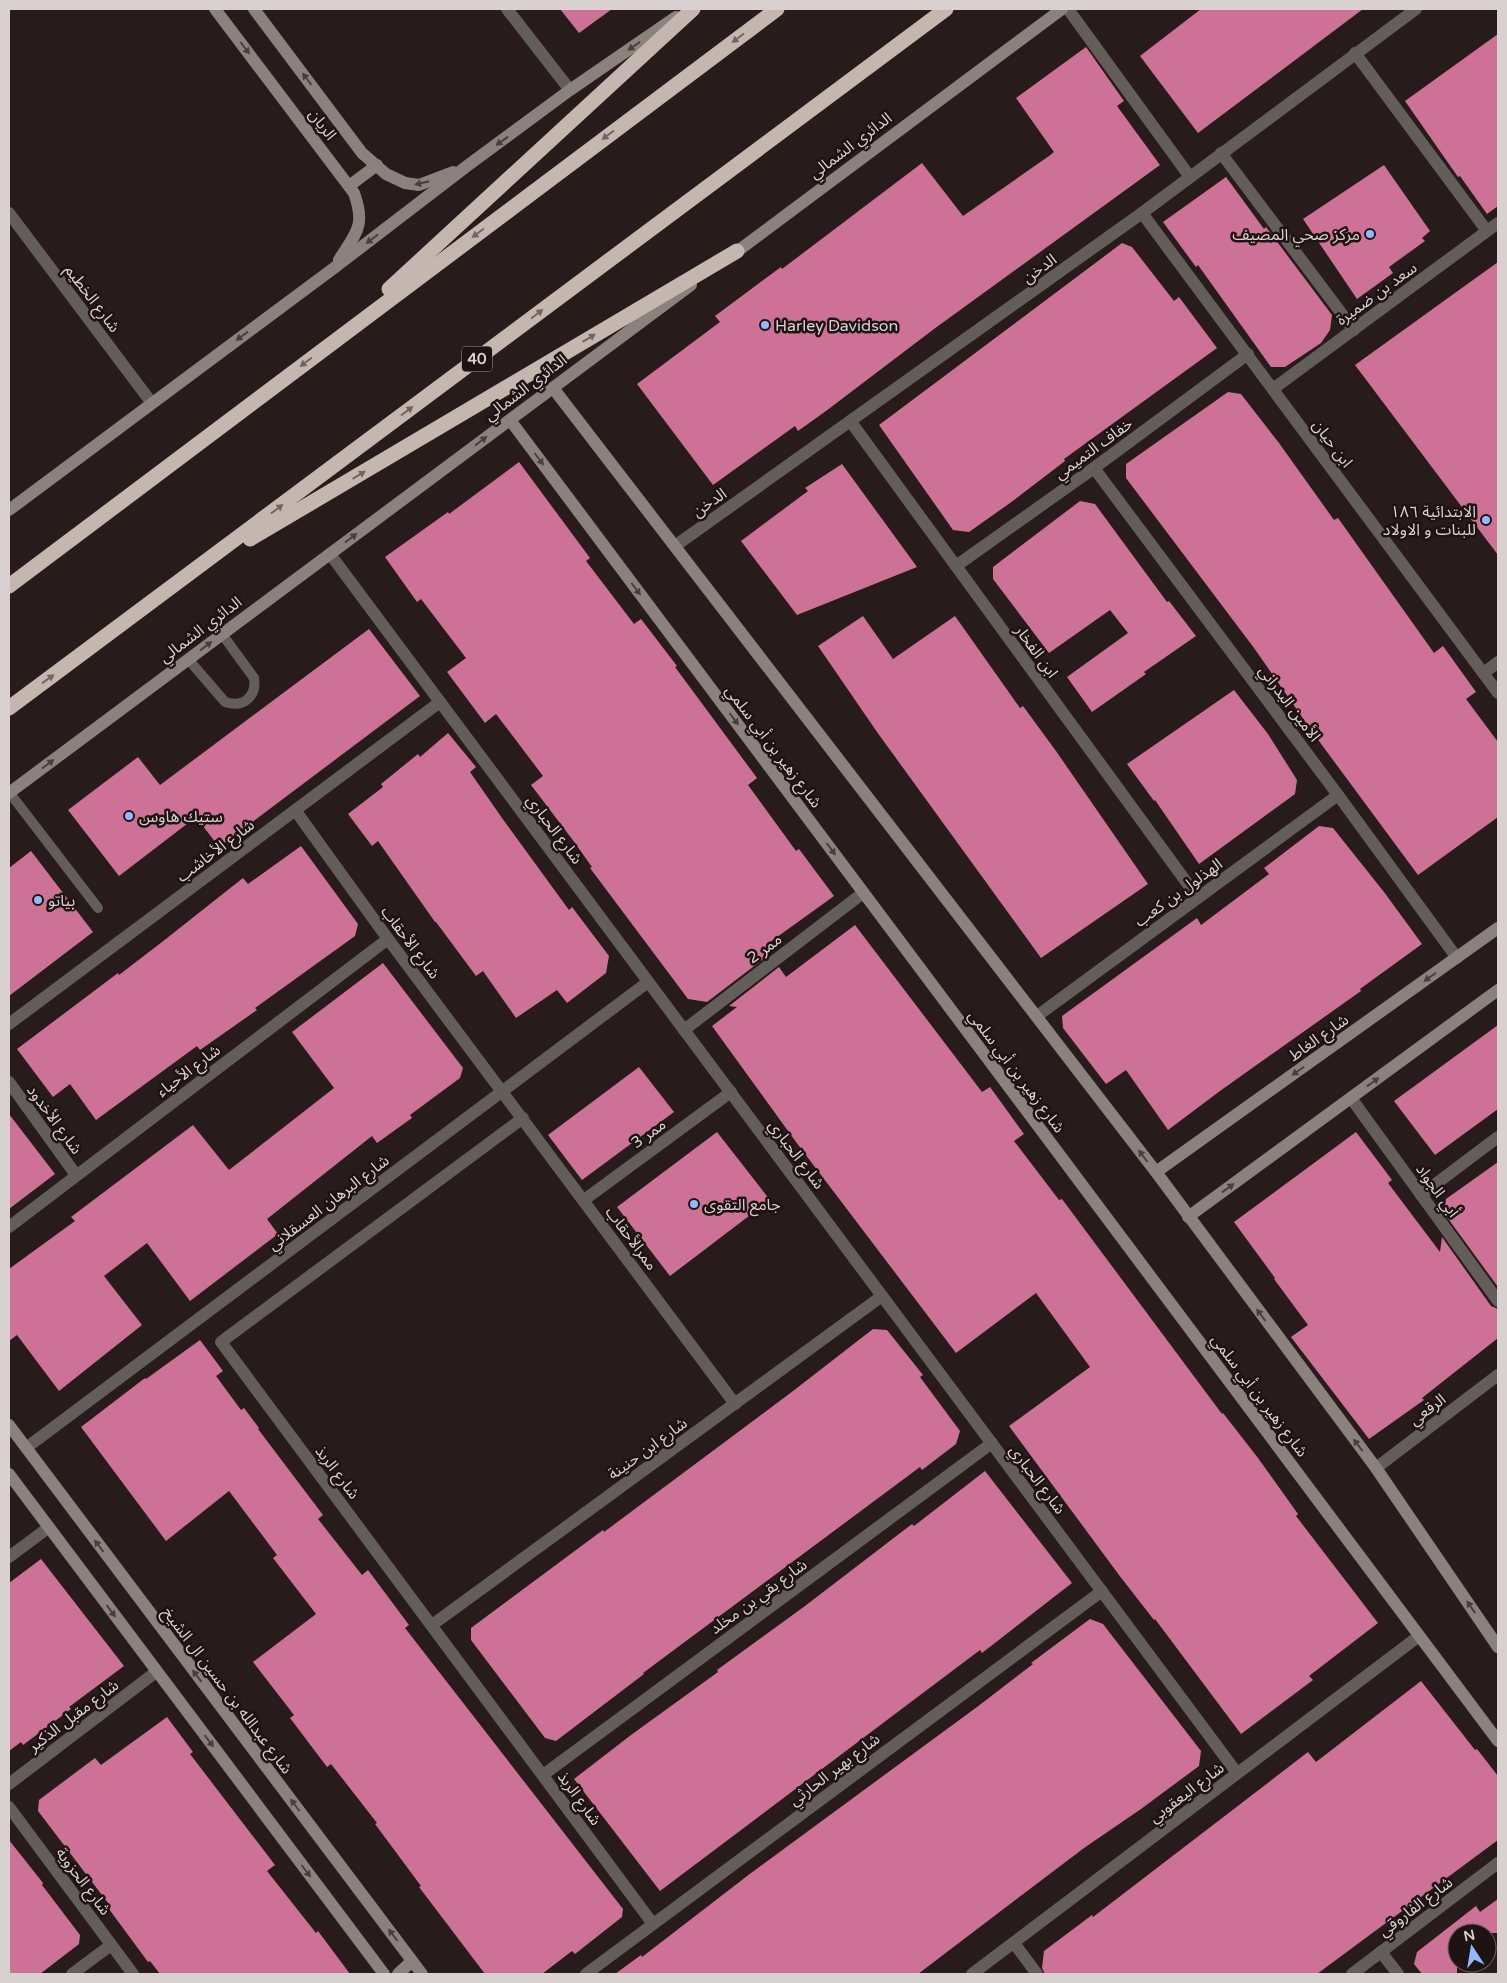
<svg xmlns="http://www.w3.org/2000/svg" width="1507" height="1983" font-family="'Varela Round','Noto Sans Arabic',sans-serif">
	<style>
		.building { fill: #cd7296 }
		.lines { fill: none; stroke-linecap: round; stroke-linejoin: round }
		.lane { stroke: #645e5b; stroke-width: 10 }
		.street { stroke: #645e5b; stroke-width: 12 }
		.secondary { stroke: #8b817d; stroke-width: 12 }
		.highway { stroke: #c5b6b0; stroke-width: 15 }
		.oneway { fill: #726461 }
		.oneway2 { fill: #4a3e3d }
		.poi-dot { fill: #8eb9fd; stroke: #1e1212; stroke-width: 2 }
		.labels { text-anchor: middle; stroke-width: 5; stroke-linejoin: round; paint-order: stroke }
		.shield { fill: #1e1212; stroke: #a19797; stroke-width: 1 }
		.shield-label { font-size: 15px; font-weight: bold; fill: #d9d0d0 }
		.street-label { font-size: 16px; fill: #d9d0d0; stroke: #1e1212 }
		.poi-label { font-size: 16px; fill: #d9d0d0; stroke: #1e1212; text-anchor: start }
	</style>
	<rect width="100%" height="100%" fill="#281b1b"/>
	<g class="building">
		<path d="M560,9H612L579,33Z"/>
		<path d="M1201,9H1363L1198,133L1140,56Z"/>
		<path d="M1498,34V206L1487,214L1460,176L1458,177L1405,101Z"/>
		<path d="M1086,47L1124,101L1117,106L1160,165L934,329L826,411L798,431L795,426L713,485L637,384L720,322L715,316L781,267L782,269L922,163L963,216L1049,156L1054,152L1016,98Z"/>
		<path d="M1384,165L1430,231L1422,238L1425,241L1389,267L1393,273L1357,299L1303,219Z"/>
		<path d="M1226,177L1264,229L1266,227L1332,315L1330,330L1321,343L1285,367H1271L1198,265L1196,267L1163,222Z"/>
		<path d="M1122,243L1132,247L1174,301L1179,297L1217,348L1064,459L1065,461L1010,503L969,532L953,530L879,425Z"/>
		<path d="M1498,262V555L1355,365Z"/>
		<path d="M1228,392L1241,394L1279,443L1334,520L1338,518L1434,653L1443,646L1476,692L1466,699L1498,742V817L1418,875L1316,737L1254,648L1126,478V464Z"/>
		<path d="M519,462L590,558L586,561L634,624L641,619L677,666L675,667L757,778L748,785L796,851L799,849L834,896L766,945L771,951L769,953L770,954L707,1002L688,999L590,868L592,867L572,839L531,785L543,776L496,714L485,723L447,672L466,658L421,599L417,602L385,557L448,512L449,514Z"/>
		<path d="M842,464L917,567L797,615L741,541L808,491L805,488Z"/>
		<path d="M1080,501L1095,504L1167,602L1169,601L1196,636L1144,672L1146,674L1092,712L1067,677L1128,633L1110,610L1049,653L993,579V567Z"/>
		<path d="M863,616L893,659L955,616L1020,708L1023,706L1056,751L1148,884L1041,958L877,732L818,646Z"/>
		<path d="M369,629L420,696L219,847L196,817L119,876L68,810L138,757L160,785Z"/>
		<path d="M1234,690L1268,734L1297,780L1295,794L1199,864L1155,800L1154,801L1127,764Z"/>
		<path d="M448,733L476,767L470,772L502,818L569,910L572,907L609,956L606,973L567,1003L557,990L516,1018L483,971L476,976L436,922H435L378,841L372,846L348,814L383,787L381,784L418,754L420,757Z"/>
		<path d="M1319,826L1333,828L1384,892L1422,944L1360,989L1361,991L1220,1091L1168,1130L1126,1070L1106,1084L1063,1028L1062,1016L1197,918L1201,925L1269,874L1264,868Z"/>
		<path d="M301,846L358,924L355,936L255,1008L257,1010L200,1050L197,1046L96,1120L70,1084L53,1097L17,1049L118,973L119,975L162,942L243,878L248,884Z"/>
		<path d="M31,851L93,932L9,996V868Z"/>
		<path d="M855,925L982,1092L990,1087L1024,1134L1014,1141L1059,1200L1062,1199L1222,1414L1223,1413L1258,1458L1298,1514L1296,1516L1378,1623L1309,1676L1313,1680L1241,1734L1155,1619L1154,1620L1119,1575L1009,1426L1090,1367L1036,1293L956,1353L796,1142L712,1026L737,1007L729,1006L779,967L786,977Z"/>
		<path d="M383,963L463,1068L460,1078L410,1115L412,1118L377,1143L372,1136L267,1219L278,1234L190,1301L147,1243L104,1276L142,1325L59,1391L17,1335L9,1341V1269L75,1221L71,1217L193,1125L229,1170L334,1088L292,1032Z"/>
		<path d="M1498,1025V1109L1435,1155L1394,1101Z"/>
		<path d="M639,1067L674,1112L582,1180L548,1135Z"/>
		<path d="M9,1114L55,1174L9,1209Z"/>
		<path d="M717,1132L770,1200L670,1276L617,1207Z"/>
		<path d="M1356,1132L1392,1180L1388,1183L1440,1252L1442,1237L1491,1306L1498,1309V1338L1422,1398L1424,1400L1369,1439L1291,1337L1308,1325L1274,1279L1275,1278L1234,1222Z"/>
		<path d="M1498,1162V1287L1444,1213L1446,1199Z"/>
		<path d="M873,1329L887,1330L923,1375L920,1377L960,1431L956,1444L922,1470L920,1467L643,1673L644,1674L556,1741L545,1738L471,1640V1628L603,1530L604,1532L793,1391Z"/>
		<path d="M200,1340L223,1371L216,1376L241,1410L244,1408L259,1428L258,1429L323,1515L318,1519L362,1575L368,1570L409,1625L405,1628L623,1909L622,1917L575,1954L572,1951L542,1974H485L419,1887L421,1886L375,1824L377,1823L331,1764L327,1767L290,1718L294,1715L253,1662L316,1614L273,1558L277,1555L229,1491L166,1541L81,1427L145,1378L146,1379Z"/>
		<path d="M985,1471L1072,1583L982,1653L980,1650L660,1891L574,1779L631,1735L718,1672L717,1670L805,1606L912,1524L914,1526Z"/>
		<path d="M41,1559L124,1666L69,1707L71,1709L23,1745L21,1742L9,1751V1583Z"/>
		<path d="M1090,1619L1103,1624L1201,1751L1199,1766L1141,1809L1084,1848L918,1974H615L641,1955L642,1957L751,1873L977,1707L1033,1664L1031,1663Z"/>
		<path d="M1421,1681L1475,1750L1477,1749L1498,1776V1840L1317,1974H1045L1042,1968L1044,1951L1092,1915L1093,1917L1308,1752L1316,1762Z"/>
		<path d="M167,1717L193,1752L190,1754L275,1865L267,1871L316,1933L318,1931L350,1974H160L150,1961L148,1962L106,1905L108,1903L38,1811L39,1800L95,1758L101,1765Z"/>
		<path d="M9,1840L43,1883L42,1885L80,1935L79,1944L40,1974H9Z"/>
		<path d="M1498,1899V1933H1457V1974H1422L1414,1964L1417,1952L1476,1906L1480,1912Z"/>
	</g>
	<g class="lines">
		<g class="lane">
			<path d="M188,659L225,702C243,708 257,697 254,678L222,634"/>
			<path d="M9,792L98,908"/>
		</g>
		<g class="street">
			<path d="M507,9L570,90"/>
			<path d="M1068,9L1190,177"/>
			<path d="M1355,53L1487,231"/>
			<path d="M1221,153L1354,330"/>
			<path d="M9,213L151,402"/>
			<path d="M1142,213L1498,693"/>
			<path d="M1273,389L1498,223"/>
			<path d="M851,422L1198,898"/>
			<path d="M1094,468L1338,795L1457,958"/>
			<path d="M675,546L1142,213L1416,9"/>
			<path d="M330,554L1237,1773"/>
			<path d="M956,566L1094,468L1248,354"/>
			<path d="M1484,673L1498,662"/>
			<path d="M295,810L388,939L735,1404"/>
			<path d="M1037,1016L1338,795"/>
			<path d="M9,1024L440,702"/>
			<path d="M684,1030L863,893"/>
			<path d="M9,1082L76,1175"/>
			<path d="M1351,1098L1498,1301"/>
			<path d="M523,1118L221,1342L653,1924"/>
			<path d="M1421,1195L1498,1137"/>
			<path d="M584,1200L731,1092"/>
			<path d="M9,1227L388,939"/>
			<path d="M26,1448L648,982"/>
			<path d="M1376,1468L1498,1375"/>
			<path d="M9,1557L48,1528"/>
			<path d="M432,1625L882,1296"/>
			<path d="M543,1775L992,1443"/>
			<path d="M9,1784L156,1672"/>
			<path d="M9,1807L133,1974"/>
			<path d="M1014,1943L1037,1974"/>
			<path d="M1381,1952L1398,1974"/>
			<path d="M72,1974L111,1945"/>
			<path d="M586,1974L1102,1591"/>
			<path d="M972,1974L1419,1636"/>
			<path d="M1352,1974L1498,1863"/>
		</g>
		<g class="secondary">
			<path d="M215,9L354,193C366,226 356,233 339,260"/>
			<path d="M254,9L362,153L386,174L405,183L419,185L453,172"/>
			<path d="M349,186L377,165"/>
			<path d="M731,256L1062,9"/>
			<path d="M553,388L1156,1172L1376,1468L1498,1647"/>
			<path d="M510,420L1498,1741"/>
			<path d="M9,510L334,268L467,166L570,90L676,17"/>
			<path d="M9,793L691,285"/>
			<path d="M1156,1172L1498,928"/>
			<path d="M1188,1217L1498,990"/>
			<path d="M9,1425L422,1974"/>
			<path d="M9,1474L384,1974"/>
			<path d="M398,1974L412,1961"/>
		</g>
		<g class="highway">
			<path d="M389,289L693,9"/>
			<path d="M250,539L737,251"/>
			<path d="M9,586L777,9"/>
			<path d="M9,708L946,9"/>
		</g>
	</g>
	<defs><path id="oneway-solid" d="M-6-.8H1V-3.2L6.5 0L1 3.2V.8H-6Z" transform="scale(1.25)"/></defs>
	<g class="oneway">
		<use href="#oneway-solid" transform="translate(738 38) rotate(143)"/>
		<use href="#oneway-solid" transform="translate(608 135) rotate(143)"/>
		<use href="#oneway-solid" transform="translate(478 233) rotate(143)"/>
		<use href="#oneway-solid" transform="translate(537 314) rotate(-37)"/>
		<use href="#oneway-solid" transform="translate(589 338) rotate(-31)"/>
		<use href="#oneway-solid" transform="translate(306 362) rotate(143)"/>
		<use href="#oneway-solid" transform="translate(407 411) rotate(-37)"/>
		<use href="#oneway-solid" transform="translate(359 475) rotate(-31)"/>
		<use href="#oneway-solid" transform="translate(277 509) rotate(-37)"/>
		<use href="#oneway-solid" transform="translate(48 679) rotate(-36)"/>
	</g>
	<g class="oneway2">
		<use href="#oneway-solid" transform="translate(634 46) rotate(145)"/>
		<use href="#oneway-solid" transform="translate(245 48) rotate(53)"/>
		<use href="#oneway-solid" transform="translate(307 79) rotate(-127)"/>
		<use href="#oneway-solid" transform="translate(502 141) rotate(144)"/>
		<use href="#oneway-solid" transform="translate(422 183) rotate(167)"/>
		<use href="#oneway-solid" transform="translate(372 239) rotate(143)"/>
		<use href="#oneway-solid" transform="translate(242 336) rotate(144)"/>
		<use href="#oneway-solid" transform="translate(481 441) rotate(-37)"/>
		<use href="#oneway-solid" transform="translate(539 459) rotate(53)"/>
		<use href="#oneway-solid" transform="translate(351 538) rotate(-37)"/>
		<use href="#oneway-solid" transform="translate(636 589) rotate(53)"/>
		<use href="#oneway-solid" transform="translate(206 646) rotate(-37)"/>
		<use href="#oneway-solid" transform="translate(734 719) rotate(53)"/>
		<use href="#oneway-solid" transform="translate(48 764) rotate(-37)"/>
		<use href="#oneway-solid" transform="translate(831 849) rotate(53)"/>
		<use href="#oneway-solid" transform="translate(1430 977) rotate(145)"/>
		<use href="#oneway-solid" transform="translate(1298 1071) rotate(145)"/>
		<use href="#oneway-solid" transform="translate(1373 1082) rotate(-36)"/>
		<use href="#oneway-solid" transform="translate(1143 1156) rotate(-127)"/>
		<use href="#oneway-solid" transform="translate(1228 1188) rotate(-36)"/>
		<use href="#oneway-solid" transform="translate(1261 1315) rotate(-127)"/>
		<use href="#oneway-solid" transform="translate(1358 1445) rotate(-127)"/>
		<use href="#oneway-solid" transform="translate(99 1546) rotate(-127)"/>
		<use href="#oneway-solid" transform="translate(1471 1607) rotate(-124)"/>
		<use href="#oneway-solid" transform="translate(111 1611) rotate(53)"/>
		<use href="#oneway-solid" transform="translate(197 1676) rotate(-127)"/>
		<use href="#oneway-solid" transform="translate(209 1741) rotate(53)"/>
		<use href="#oneway-solid" transform="translate(295 1805) rotate(-127)"/>
		<use href="#oneway-solid" transform="translate(306 1871) rotate(53)"/>
		<use href="#oneway-solid" transform="translate(393 1935) rotate(-127)"/>
	</g>
	<g class="poi-dot">
		<circle cx="1370" cy="234" r="5"/>
		<circle cx="765" cy="325" r="5"/>
		<circle cx="1486" cy="520" r="5"/>
		<circle cx="129" cy="816" r="5"/>
		<circle cx="38" cy="900" r="5"/>
		<circle cx="694" cy="1204" r="5"/>
	</g>
	<g class="labels">
		<rect class="shield" x="462" y="346.5" width="30" height="25" rx="4"/>
		<g class="shield-label">
			<text x="477" y="364">40</text>
		</g>
		<g class="street-label">
			<text transform="translate(323 124) rotate(53)" y="6">الريان</text>
			<text transform="translate(850 145) rotate(-37)" y="6">الدائري الشمالي</text>
			<text transform="translate(1039 268) rotate(-36)" y="6">الدخن</text>
			<text transform="translate(1376 293) rotate(-36)" y="6">سعد بن ضميرة</text>
			<text transform="translate(93 298) rotate(53)" y="6">شارع الخطيم</text>
			<text transform="translate(525 387) rotate(-37)" y="6">الدائري الشمالي</text>
			<text transform="translate(1333 443) rotate(53)" y="6">ابن حيان</text>
			<text transform="translate(1093 448) rotate(-36)" y="6">خفاف التميمي</text>
			<text transform="translate(709 502) rotate(-35)" y="6">الدخن</text>
			<text transform="translate(200 629) rotate(-37)" y="6">الدائري الشمالي</text>
			<text transform="translate(1037 651) rotate(54)" y="6">ابن الفخار</text>
			<text transform="translate(1290 703) rotate(53)" y="6">الأمين البدراني</text>
			<text transform="translate(774 746) rotate(53)" y="6">شارع زهير بن أبي سلمي</text>
			<text transform="translate(555 829) rotate(53)" y="6">شارع الحباري</text>
			<text transform="translate(215 850) rotate(-37)" y="6">شارع الأخاشب</text>
			<text transform="translate(1178 892) rotate(-36)" y="6">الهذلول بن كعب</text>
			<text transform="translate(411 942) rotate(53)" y="6">شارع الأحقاب</text>
			<text transform="translate(764 948) rotate(-37)" y="6">ممر 2</text>
			<text transform="translate(1318 1037) rotate(-35)" y="6">شارع الغاط</text>
			<text transform="translate(188 1070) rotate(-37)" y="6">شارع الأحياء</text>
			<text transform="translate(1017 1071) rotate(53)" y="6">شارع زهير بن أبي سلمي</text>
			<text transform="translate(55 1119) rotate(54)" y="6">شارع الأخدود</text>
			<text transform="translate(648 1133) rotate(-36)" y="6">ممر 3</text>
			<text transform="translate(797 1154) rotate(53)" y="6">شارع الحباري</text>
			<text transform="translate(1438 1190) rotate(54)" y="6">أبي الجواد</text>
			<text transform="translate(328 1202) rotate(-37)" y="6">شارع البرهان العسقلاني</text>
			<text transform="translate(632 1238) rotate(53)" y="6">ممرالأحقاب</text>
			<text transform="translate(1260 1395) rotate(53)" y="6">شارع زهير بن أبي سلمي</text>
			<text transform="translate(1427 1409) rotate(-37)" y="6">الرقعي</text>
			<text transform="translate(647 1448) rotate(-36)" y="6">شارع ابن حنينة</text>
			<text transform="translate(338 1472) rotate(53)" y="6">شارع الربذ</text>
			<text transform="translate(1038 1479) rotate(53)" y="6">شارع الحباري</text>
			<text transform="translate(758 1596) rotate(-36)" y="6">شارع بقي بن مخلد</text>
			<text transform="translate(228 1690) rotate(53)" y="6">شارع عبدالله بن حسين ال الشيخ</text>
			<text transform="translate(73 1715) rotate(-37)" y="6">شارع مقبل الذكير</text>
			<text transform="translate(834 1769) rotate(-37)" y="6">شارع بهير الحارثي</text>
			<text transform="translate(1186 1792) rotate(-37)" y="6">شارع اليعقوبي</text>
			<text transform="translate(580 1798) rotate(54)" y="6">شارع الربذ</text>
			<text transform="translate(84 1881) rotate(53)" y="6">شارع الحزوية</text>
			<text transform="translate(1415 1906) rotate(-37)" y="6">شارع الفاروقي</text>
		</g>
		<g class="poi-label">
			<text x="1360" y="240" text-anchor="end">مركز صحي المصيف</text>
			<text x="775" y="331">Harley Davidson</text>
			<text x="1476" y="517" text-anchor="end">الابتدائية ١٨٦<tspan x="1476" dy="18">للبنات و الاولاد</tspan></text>
			<text x="139" y="822">ستيك هاوس</text>
			<text x="48" y="906">بياتو</text>
			<text x="704" y="1210">جامع التقوى</text>
		</g>
	</g>
	<rect width="1507" height="1983" fill="none" stroke="#d9d0d0" stroke-width="20"/>
	<g transform="translate(1472 1948) rotate(348)"><circle r="24" fill="#1e1212" stroke="#695e5e"/>
	<path d="M0-4L9 19L0 12L-9 19Z" fill="#8eb9fd"/>
	<text y="-8" font-size="14" font-weight="bold" text-anchor="middle" fill="#d9d0d0">N</text>
	</g>
</svg>
